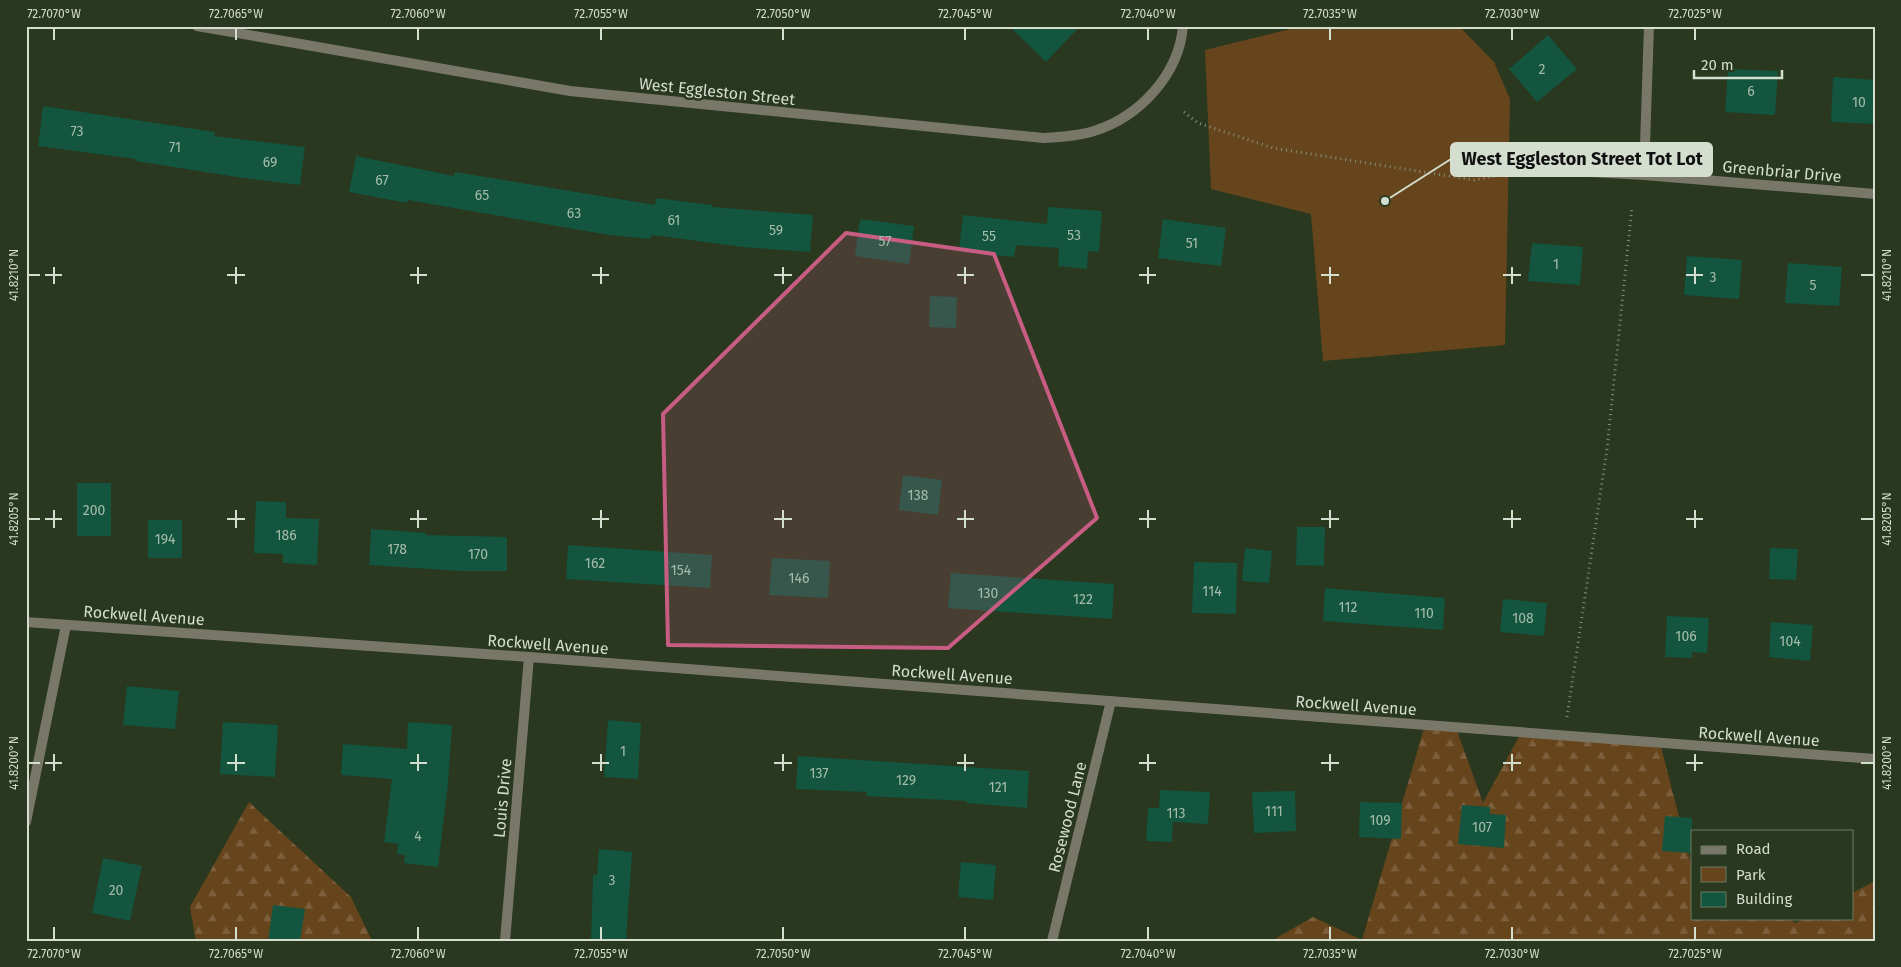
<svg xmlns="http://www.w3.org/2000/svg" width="1901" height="967" font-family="'Fira Sans',sans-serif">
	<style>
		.green { fill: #67451c }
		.forest { fill: url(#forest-firs) }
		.building { fill: #13553f }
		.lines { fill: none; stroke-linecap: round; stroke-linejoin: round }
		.path { stroke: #83907b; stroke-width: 3; stroke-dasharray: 1 4; stroke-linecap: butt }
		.minor { stroke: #797768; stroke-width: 10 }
		.marked { fill: #c85d83; fill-opacity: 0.2; stroke: #c85d83; stroke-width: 4; stroke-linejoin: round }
		.ticks { fill: none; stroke: #d4dece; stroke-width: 2 }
		.labels { text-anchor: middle; stroke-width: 5; stroke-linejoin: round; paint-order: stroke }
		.number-label { font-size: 14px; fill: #a4bcaa }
		.street-label { font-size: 16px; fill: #d4dece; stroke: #29381e }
		.leader { fill: none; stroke: #d4dece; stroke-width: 2 }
		.callout-dot { fill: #d4dece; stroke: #29381e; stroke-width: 2 }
		.callout { fill: #d4dece; stroke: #d4dece; stroke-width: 2 }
		.callout-label { font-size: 18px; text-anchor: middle; font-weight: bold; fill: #111 }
		.neatline { fill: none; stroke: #d4dece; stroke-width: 2 }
		.ticks-label { font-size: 12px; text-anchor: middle; fill: #d4dece }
	</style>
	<defs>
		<pattern id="forest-firs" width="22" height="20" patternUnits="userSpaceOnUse" patternTransform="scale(1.25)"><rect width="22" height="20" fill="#67451c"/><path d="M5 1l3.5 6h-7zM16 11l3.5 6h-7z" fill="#7c5f3c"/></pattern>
	</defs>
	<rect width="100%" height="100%" fill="#29381e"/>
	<path class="green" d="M1302,26H1459L1494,62L1510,99L1505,345L1323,361L1311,214L1211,189L1205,50Z"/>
	<g class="forest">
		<path d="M1425,725L1456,728L1483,803L1521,733L1660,743L1692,867V918H1787L1796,923L1804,918H1852V893L1875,881V941H1271L1313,917L1362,940Z"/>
		<path d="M249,802L351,897L372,941H196L190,907Z"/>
	</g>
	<g class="building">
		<path d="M1009,26H1080L1046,62Z"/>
		<path d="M1548,35L1577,69L1537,102L1509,69Z"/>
		<path d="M1728,69L1778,71L1775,115L1725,112Z"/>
		<path d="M1833,77L1875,80V124L1831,122Z"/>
		<path d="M43,106L215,132L214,136L305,147L300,185L237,177L135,161V159L38,146Z"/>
		<path d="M356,156L454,176L455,172L655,205L656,198L712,205V207L813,215L810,252L742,247L653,235L649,239L609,235L408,200L407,203L349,192Z"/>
		<path d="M1048,207L1102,211L1099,252L1088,251L1087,269L1058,266L1059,248L1016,245L1014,257L959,251L963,215L1047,224Z"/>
		<path d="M860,219L914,226L909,264L855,256Z"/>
		<path d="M1163,219L1226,228L1221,266L1158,258Z"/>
		<path d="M1532,243L1583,247L1580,285L1528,281Z"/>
		<path d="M1687,256L1742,260L1739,299L1684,295Z"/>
		<path d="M1788,263L1842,267L1839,306L1785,303Z"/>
		<path d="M930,296L957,297L956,328L929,327Z"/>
		<path d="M903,475L942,480L938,515L899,510Z"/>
		<rect x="77" y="483" width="34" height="53"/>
		<path d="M256,501L286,502V518L319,519L317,565L283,563V554L254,553Z"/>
		<rect x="148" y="520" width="34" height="38"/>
		<path d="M1297,527H1325L1324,566L1296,565Z"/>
		<path d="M371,529L426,533V535L507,537V571H461L369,565Z"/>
		<path d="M568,545L712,555L710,588L566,579Z"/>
		<path d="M1245,548L1272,551L1269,583L1242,581Z"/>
		<path d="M1770,548L1798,549L1796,580L1769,579Z"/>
		<path d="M772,558L830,561L828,598L769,595Z"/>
		<path d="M1194,562L1237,563L1236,614L1192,613Z"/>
		<path d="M951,573L1114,584L1112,619L948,608Z"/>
		<path d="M1325,588L1445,598L1443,630L1323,621Z"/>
		<path d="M1503,599L1547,603L1544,636L1500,632Z"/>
		<path d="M1667,616L1709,618L1707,653L1692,652V658L1665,657Z"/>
		<path d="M1771,622L1813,625L1810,661L1769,657Z"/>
		<path d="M127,686L179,691L175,729L123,725Z"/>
		<path d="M608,720L641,723L638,779L604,777Z"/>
		<path d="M223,722L278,725L275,777L220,774Z"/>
		<path d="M408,722L452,725L448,784L438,867L404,863L405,855L397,854L398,844L384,842L392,779L341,775L343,744L407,749Z"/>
		<path d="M798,756L1029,771L1027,808L967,803V801L866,796L867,792L796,789Z"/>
		<path d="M1160,790L1210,792L1208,824L1173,822L1172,842L1146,841L1148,808H1159Z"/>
		<path d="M1295,791L1296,831L1254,833L1252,792Z"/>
		<path d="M1360,802L1402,803L1401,839L1359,837Z"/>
		<path d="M1462,805L1490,807V814L1506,815L1504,848L1458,844Z"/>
		<path d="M1665,816L1692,818V853L1662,851Z"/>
		<path d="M599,849L632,852L626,941H591L593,875H597Z"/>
		<path d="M103,858L142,866L130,921L92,913Z"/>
		<path d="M961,862L996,865L993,900L958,897Z"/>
		<path d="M273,905L305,909L300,941H268Z"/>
	</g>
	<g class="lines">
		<g class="path">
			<path d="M1184,112L1198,123L1273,148L1474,180L1518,172"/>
			<path d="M1567,717L1607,449L1632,207"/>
		</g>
		<g class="minor">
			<path d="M197,26L570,91L1044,138C1061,137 1078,136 1094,131C1139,117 1179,75 1183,26"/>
			<path d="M1537,169L1644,175L1875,194"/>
			<path d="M1644,175L1649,26"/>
			<path d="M26,622L529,657L1875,759"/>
			<path d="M26,822L66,625"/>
			<path d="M505,941L529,657"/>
			<path d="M1052,941L1111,701"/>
		</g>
	</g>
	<path class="marked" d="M846,233L994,254L1097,518L948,648L668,645L663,414Z"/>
	<path class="ticks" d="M54,28V40M236,28V40M418,28V40M601,28V40M783,28V40M965,28V40M1148,28V40M1330,28V40M1512,28V40M1695,28V40M54,267V284M236,267V284M418,267V284M601,267V284M783,267V284M965,267V284M1148,267V284M1330,267V284M1512,267V284M1695,267V284M28,275H40M45,275H62M227,275H245M410,275H427M592,275H609M774,275H792M957,275H974M1139,275H1156M1321,275H1339M1503,275H1521M1686,275H1703M1861,275H1874M54,510V528M236,510V528M418,510V528M601,510V528M783,510V528M965,510V528M1148,510V528M1330,510V528M1512,510V528M1695,510V528M28,519H40M45,519H62M227,519H245M410,519H427M592,519H609M774,519H792M957,519H974M1139,519H1156M1321,519H1339M1503,519H1521M1686,519H1703M1861,519H1874M54,754V771M236,754V771M418,754V771M601,754V771M783,754V771M965,754V771M1148,754V771M1330,754V771M1512,754V771M1695,754V771M28,763H40M45,763H62M227,763H245M410,763H427M592,763H609M774,763H792M957,763H974M1139,763H1156M1321,763H1339M1503,763H1521M1686,763H1703M1861,763H1874M54,927V940M236,927V940M418,927V940M601,927V940M783,927V940M965,927V940M1148,927V940M1330,927V940M1512,927V940M1695,927V940"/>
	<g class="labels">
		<g class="number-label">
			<text x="1542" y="74">2</text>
			<text x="1751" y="96">6</text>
			<text x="1859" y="107">10</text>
			<text x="77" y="136">73</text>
			<text x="175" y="152">71</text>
			<text x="270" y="167">69</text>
			<text x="382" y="185">67</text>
			<text x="482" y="200">65</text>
			<text x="574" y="218">63</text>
			<text x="674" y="225">61</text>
			<text x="776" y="235">59</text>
			<text x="1074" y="240">53</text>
			<text x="989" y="241">55</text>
			<text x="885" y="246">57</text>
			<text x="1192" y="248">51</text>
			<text x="1556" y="269">1</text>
			<text x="1713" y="282">3</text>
			<text x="1813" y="290">5</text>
			<text x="918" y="500">138</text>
			<text x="94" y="515">200</text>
			<text x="286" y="540">186</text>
			<text x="165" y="544">194</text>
			<text x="397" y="554">178</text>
			<text x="478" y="559">170</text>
			<text x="595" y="568">162</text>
			<text x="681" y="575">154</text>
			<text x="799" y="583">146</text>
			<text x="1212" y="596">114</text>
			<text x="988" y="598">130</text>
			<text x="1083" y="604">122</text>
			<text x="1348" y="612">112</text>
			<text x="1424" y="618">110</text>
			<text x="1523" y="623">108</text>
			<text x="1686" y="641">106</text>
			<text x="1790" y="646">104</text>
			<text x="623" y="756">1</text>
			<text x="819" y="778">137</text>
			<text x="906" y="785">129</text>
			<text x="998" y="792">121</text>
			<text x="1274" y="816">111</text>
			<text x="1176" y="818">113</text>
			<text x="1380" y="825">109</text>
			<text x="1482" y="832">107</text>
			<text x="418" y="841">4</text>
			<text x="612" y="885">3</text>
			<text x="116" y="895">20</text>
		</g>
		<g class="street-label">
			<text transform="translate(717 91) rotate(6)" y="6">West Eggleston Street</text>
			<text transform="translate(1782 171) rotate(5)" y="6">Greenbriar Drive</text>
			<text transform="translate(144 615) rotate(4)" y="6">Rockwell Avenue</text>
			<text transform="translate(548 644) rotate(4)" y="6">Rockwell Avenue</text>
			<text transform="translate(952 674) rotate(4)" y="6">Rockwell Avenue</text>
			<text transform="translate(1356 705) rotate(4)" y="6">Rockwell Avenue</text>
			<text transform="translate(1759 736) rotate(4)" y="6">Rockwell Avenue</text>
			<text transform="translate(502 798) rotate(-85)" y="6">Louis Drive</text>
			<text transform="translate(1067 817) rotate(-76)" y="6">Rosewood Lane</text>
		</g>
	</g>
	<path class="leader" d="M1385 201L1451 159"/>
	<circle class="callout-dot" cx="1385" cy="201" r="5"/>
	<rect class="callout" x="1451" y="143" width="261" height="33" rx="5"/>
	<g class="callout-label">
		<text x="1582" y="165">West Eggleston Street Tot Lot</text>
	</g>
	<rect width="1901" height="967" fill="none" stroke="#29381e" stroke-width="55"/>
	<rect x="1691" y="830" width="162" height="90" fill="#29381e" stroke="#6d7a64"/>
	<rect x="1701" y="846" width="25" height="8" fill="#797768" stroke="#6d7a64"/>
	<text x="1736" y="854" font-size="15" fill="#d4dece">Road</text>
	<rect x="1701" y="867" width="25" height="15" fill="#67451c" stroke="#6d7a64"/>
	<text x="1736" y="880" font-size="15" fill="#d4dece">Park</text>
	<rect x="1701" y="892" width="25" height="15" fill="#13553f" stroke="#6d7a64"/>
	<text x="1736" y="904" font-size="15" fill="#d4dece">Building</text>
	<path d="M1694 70v8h88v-8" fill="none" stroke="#d4dece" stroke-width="2.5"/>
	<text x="1701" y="70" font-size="15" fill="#d4dece" stroke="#29381e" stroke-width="4" paint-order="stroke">20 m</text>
	<rect x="28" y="28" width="1846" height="912" class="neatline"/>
	<g class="ticks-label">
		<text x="54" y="18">72.7070°W</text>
		<text x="236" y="18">72.7065°W</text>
		<text x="418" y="18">72.7060°W</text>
		<text x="601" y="18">72.7055°W</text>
		<text x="783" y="18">72.7050°W</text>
		<text x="965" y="18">72.7045°W</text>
		<text x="1148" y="18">72.7040°W</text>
		<text x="1330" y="18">72.7035°W</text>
		<text x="1512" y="18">72.7030°W</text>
		<text x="1695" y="18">72.7025°W</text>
		<text transform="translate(14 275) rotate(-90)" y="4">41.8210°N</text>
		<text transform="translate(1887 275) rotate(-90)" y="4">41.8210°N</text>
		<text transform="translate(14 519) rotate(-90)" y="4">41.8205°N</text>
		<text transform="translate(1887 519) rotate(-90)" y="4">41.8205°N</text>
		<text transform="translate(14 763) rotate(-90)" y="4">41.8200°N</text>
		<text transform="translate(1887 763) rotate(-90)" y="4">41.8200°N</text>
		<text x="54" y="958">72.7070°W</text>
		<text x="236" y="958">72.7065°W</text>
		<text x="418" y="958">72.7060°W</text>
		<text x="601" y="958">72.7055°W</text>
		<text x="783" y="958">72.7050°W</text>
		<text x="965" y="958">72.7045°W</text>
		<text x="1148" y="958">72.7040°W</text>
		<text x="1330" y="958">72.7035°W</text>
		<text x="1512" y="958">72.7030°W</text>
		<text x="1695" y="958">72.7025°W</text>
	</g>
</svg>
